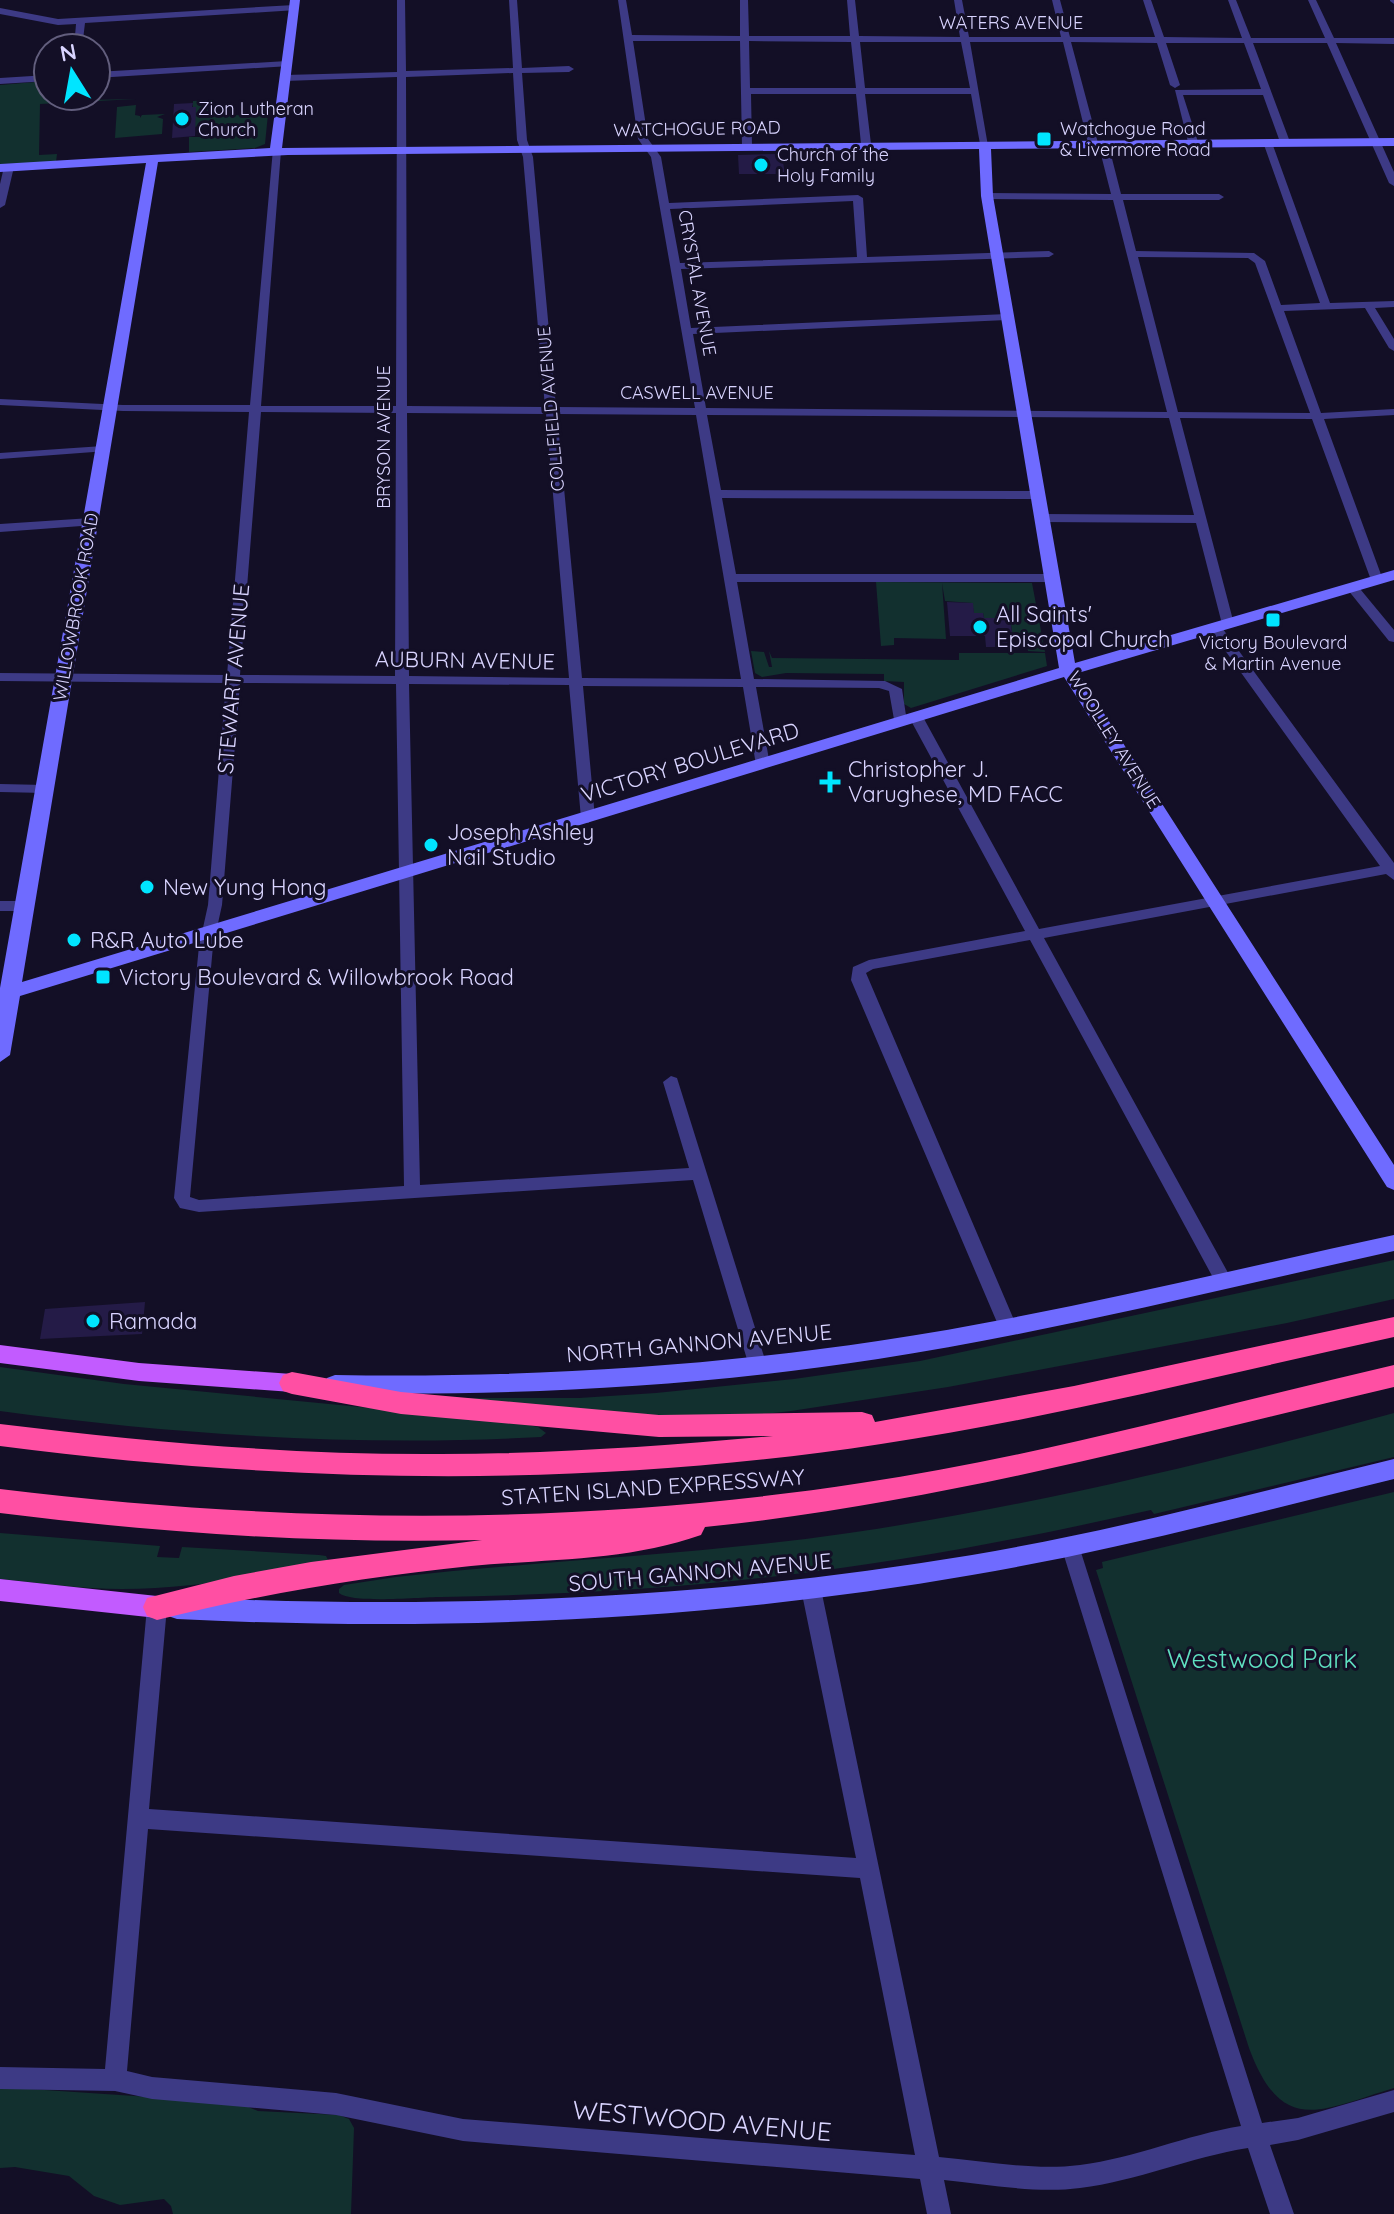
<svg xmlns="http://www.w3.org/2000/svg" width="1394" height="2214" font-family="Quicksand,sans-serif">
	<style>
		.green { fill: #12302f }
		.building { fill: #241b47 }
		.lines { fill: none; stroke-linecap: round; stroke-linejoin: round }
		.street { fill: #3d3a85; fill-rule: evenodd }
		.secondary { fill: #6f6bff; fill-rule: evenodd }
		.primary { fill: #c25bff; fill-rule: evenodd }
		.highway { fill: #ff4fa3; fill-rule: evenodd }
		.poi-dot { fill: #00e5ff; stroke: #130f26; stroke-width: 3 }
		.labels { text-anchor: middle; stroke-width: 6; stroke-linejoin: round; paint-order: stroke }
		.far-street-label { font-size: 18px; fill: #d9d4ff; stroke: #130f26 }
		.far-poi-label { font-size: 18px; fill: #d9d4ff; stroke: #130f26; text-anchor: start }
		.poi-label { font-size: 22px; fill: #d9d4ff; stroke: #130f26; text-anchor: start }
		.street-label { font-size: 22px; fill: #d9d4ff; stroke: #130f26 }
		.near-park-label { font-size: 26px; fill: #5fe0c0; stroke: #130f26 }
		.near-street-label { font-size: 26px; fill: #d9d4ff; stroke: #130f26 }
	</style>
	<rect width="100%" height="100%" fill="#130f26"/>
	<g class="green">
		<path d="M48,81V96H86V100L136,99L40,104L39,155L57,154L56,162L0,164V85Z"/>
		<path d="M212,100L211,116L268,114L265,144L255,148L189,152V137H219L236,133L234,124L192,127L193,101Z"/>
		<path d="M136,105L135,115L140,116V118L142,115L165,114L157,117L163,119L162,134L115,138L117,107Z"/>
		<path d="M876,582L1032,583L1045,652L1028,651L1026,638H1013L1010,618H984L983,613H974L972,603L945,601L942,583L946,639L894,638V645L881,646Z"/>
		<path d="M751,651L764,652L769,667H772L769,651L772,658L959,660V653H1045L1047,666L911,708L904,704V682L884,681V674L786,673L762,677L755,673Z"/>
		<path d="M1394,1260V1299L1287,1323L948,1387L791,1411L727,1418H656L456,1398H579L656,1393L794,1379L920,1361Z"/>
		<path d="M0,1367L124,1384L515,1422L538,1427L546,1433L541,1437C360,1447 179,1435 0,1411Z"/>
		<path d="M1394,1413V1457L1154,1514L1151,1510C1030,1537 909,1561 786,1575C671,1589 556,1595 441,1597C420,1597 353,1604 339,1593V1589L344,1585L396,1577C546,1560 699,1555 849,1533C1033,1506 1214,1462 1394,1413Z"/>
		<path d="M1394,1492V2088C1321,2110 1282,2137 1249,2048L1096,1570L1103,1568L1102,1562Z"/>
		<path d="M0,1533L160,1546L157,1557L179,1558L182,1547L319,1555L326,1556L329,1562C261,1576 192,1589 122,1589C82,1589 41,1583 0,1579Z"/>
		<path d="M0,2087L239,2103L258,2111L339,2115L349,2119L354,2128L351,2214H173L171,2206L164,2199L120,2205L94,2196L69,2176L15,2167L0,2168Z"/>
	</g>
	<g class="building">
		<path d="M193,103L192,107H196L195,136L172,138L174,104Z"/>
		<path d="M776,154L782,156L785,174H739L738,155Z"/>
		<path d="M947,602L973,603L974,613H983L984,618H1010L1014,647H986L985,636H950Z"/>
		<path d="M145,1302L142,1334L40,1339L45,1309Z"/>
	</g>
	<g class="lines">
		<g class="street">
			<path d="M397,0H405L406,71L513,68L509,0H517L522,68L569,66L574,69L569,72L522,73L527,140L533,157L556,407L695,408L651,157L638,139L618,0H626L632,35L740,36V0H748L749,36H850L847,0H855L859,36L960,37L954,0H962L969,37H1061L1052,0H1060L1070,37H1155L1143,0H1151L1164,37L1242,38L1228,0H1236L1251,38H1325L1308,0H1316L1334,38H1394V44L1336,43L1394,172V186L1389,183L1327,43H1253L1290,142L1285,145L1280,142L1263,95H1183L1198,142L1193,145L1188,142L1175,90L1261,89L1244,43H1166L1180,85L1175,88L1170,85L1157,43L1071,42L1098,143L1093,146L1088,143L1063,42H970L988,146L980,144L971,94H865L871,144L866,147L861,144L856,94H751L752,146L747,149L742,146L740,41H633L648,139L661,157L669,203L858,195L863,198L867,257L1049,251L1054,254L1049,257L681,269L691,328L1007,314L1012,317L1007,320L693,334L706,408L1167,412L1113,200L987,199L982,196L987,193L1111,194L1098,143L1103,140L1108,143L1121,194H1219L1224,197L1219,200H1123L1136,251L1254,253L1265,261L1281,305L1320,303L1263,142L1271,140L1330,303L1394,301V307L1375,308L1394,339V351L1389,348L1365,308L1284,311L1321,413L1394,409V415L1324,419L1383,580L1381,583L1377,584L1371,580L1312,419L1180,418L1234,624L1228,628L1222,624L1196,523L1042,522L1036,518L1042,514L1194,515L1169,418L707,415L721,490L1038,491L1044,495L1038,499L722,498L736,574H1052L1058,578L1052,582H737L754,679L885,681L902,689L907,722L900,726L895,725L889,691L879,688L756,687L770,765L763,769L756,765L743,687L583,686L595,818L588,823L581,818L569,685L409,684L420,1185L689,1168L663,1082L671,1076L677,1078L767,1366L764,1371L758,1373L752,1371L749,1366L693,1180L199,1212L180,1208L174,1198L199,946L208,905L226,683L0,681V673L227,675L249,412L123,411L0,405V399L123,405H250L273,149L281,151L261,406H396L397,77L285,81L280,78L285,75L397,72ZM749,41L851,42L856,88H750ZM860,42H961L970,88H865ZM513,73L517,140L523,157L545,407L407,406L406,77ZM853,201L857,257L680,263L670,209ZM1138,257L1248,258L1255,263L1310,413L1178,412ZM261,412L396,413L395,676L240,675ZM407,413L546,414L569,678L409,676ZM557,414L696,415L741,679L582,678ZM240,683L396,684L404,1186L199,1200L190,1197L213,946L222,905Z"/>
			<path d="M1394,0V4L1390,1V0Z"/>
			<path d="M294,5L298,8L297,10L85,23L82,48H74L76,24L58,25L0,14V8L58,19Z"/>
			<path d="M287,61L290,62V66L96,78V72Z"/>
			<path d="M48,75V81L0,84V78Z"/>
			<path d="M9,164L14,167L5,205L0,208V184L4,167Z"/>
			<path d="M103,446L107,447V451L0,459V453Z"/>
			<path d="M91,518L97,522L95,525L0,532V524Z"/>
			<path d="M1352,583L1356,584L1394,630V642L1389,641L1348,590L1346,587Z"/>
			<path d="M1215,624L1220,625L1394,863V880L1386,874L1044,938L1232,1280L1229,1285H1217L1030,940L873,969L866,973L1017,1327L1014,1332L1008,1334L1002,1332L999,1327L851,980L853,967L869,960L1025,931L909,717L916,713L923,717L1039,929L1380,866L1209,628Z"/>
			<path d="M0,784L45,785L52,789L45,793L0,792Z"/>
			<path d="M0,901H26L33,906L26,911H0Z"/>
			<path d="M1070,1538L1077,1540L1079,1546L1262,2123L1298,2118L1394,2090V2112L1298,2140L1270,2145L1294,2214H1270L1248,2148C1191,2157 1137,2181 1080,2188C1036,2194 987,2184 944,2180L951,2214H927L920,2179L463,2141L336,2115L152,2099L115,2091L0,2089V2067L105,2069L147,1607L150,1601L157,1598L164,1601L167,1607L149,1809L856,1858L801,1589L804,1583L811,1581L818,1583L821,1589L939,2157C984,2161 1034,2171 1080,2165C1135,2158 1186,2135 1241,2126L1061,1546L1063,1540ZM148,1829L860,1878L915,2155L463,2119L336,2093L152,2077L127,2071Z"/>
		</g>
		<g class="secondary">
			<path d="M290,0H300L282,148L1394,138V146L991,149L993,196L1075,663L1394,570V580L1078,673L1394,1165V1190L1387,1187L1064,677L20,996L10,1055L0,1062V988L146,163L0,172V164L270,148ZM979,149L981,196L1059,668L22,982L158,162L288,155Z"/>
			<path d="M1394,1235V1251C1222,1289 1052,1332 878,1359C698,1387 517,1396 335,1393L327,1390L324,1384L327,1378L335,1375C517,1378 698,1368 878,1341C1052,1315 1222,1272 1394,1235Z"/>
			<path d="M1394,1459V1479C1254,1513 1114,1551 972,1575C708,1621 444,1632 177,1619L168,1616L165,1608L168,1600L177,1597C444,1610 708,1599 972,1555C1114,1531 1254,1493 1394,1459Z"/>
		</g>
		<g class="primary">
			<path d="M0,1345L139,1363L292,1374L300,1377L303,1383L300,1389L292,1392L139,1381L0,1363Z"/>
			<path d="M0,1579L157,1596L166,1599L169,1607L166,1615L157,1618L0,1601Z"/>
		</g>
		<g class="highway">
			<path d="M1394,1317V1337C1224,1374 1054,1418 881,1444C588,1489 293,1484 0,1446V1424C147,1442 293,1455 441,1454C552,1454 663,1446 773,1436L659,1437L401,1414L292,1394L283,1391L279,1383L283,1375L292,1372L401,1392L659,1415L862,1412L872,1415L875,1422L1074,1386Z"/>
			<path d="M1394,1365V1387C1165,1441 939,1503 705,1527L701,1535C628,1561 547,1559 471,1566C365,1577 260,1594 157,1620L147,1616L143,1607L147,1598L234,1576L311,1562L482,1540C320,1544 160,1533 0,1513V1489C287,1524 575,1527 861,1483C1041,1456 1217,1406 1394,1365Z"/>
		</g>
	</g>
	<g class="poi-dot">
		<circle cx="182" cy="119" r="8"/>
		<rect x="1036" y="131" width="16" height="16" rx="4"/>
		<circle cx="761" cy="165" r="8"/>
		<rect x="1265" y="612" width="16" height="16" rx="4"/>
		<circle cx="980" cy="627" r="8"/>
		<path d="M826 770h8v8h8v8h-8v8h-8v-8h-8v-8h8z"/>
		<circle cx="431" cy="845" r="8"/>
		<circle cx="147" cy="887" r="8"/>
		<circle cx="74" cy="940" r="8"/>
		<rect x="95" y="969" width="16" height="16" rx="4"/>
		<circle cx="93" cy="1321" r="8"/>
	</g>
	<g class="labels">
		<g class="far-street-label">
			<text x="1011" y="29">WATERS AVENUE</text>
			<text transform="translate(697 129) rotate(-1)" y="6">WATCHOGUE ROAD</text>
			<text transform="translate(697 283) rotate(80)" y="6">CRYSTAL AVENUE</text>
			<text x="697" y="399">CASWELL AVENUE</text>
			<text transform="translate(551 409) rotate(-95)" y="6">COLLFIELD AVENUE</text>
			<text transform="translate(384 437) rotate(-90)" y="6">BRYSON AVENUE</text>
			<text transform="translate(76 607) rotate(-80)" y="6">WILLOWBROOK ROAD</text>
			<text transform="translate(1114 740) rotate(58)" y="6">WOOLLEY AVENUE</text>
		</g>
		<g class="far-poi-label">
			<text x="198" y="115">Zion Lutheran<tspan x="198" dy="21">Church</tspan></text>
			<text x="1060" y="135">Watchogue Road<tspan x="1060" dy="21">&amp; Livermore Road</tspan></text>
			<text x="777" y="161">Church of the<tspan x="777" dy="21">Holy Family</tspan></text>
			<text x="1273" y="649" text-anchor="middle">Victory Boulevard<tspan x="1273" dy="21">&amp; Martin Avenue</tspan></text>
		</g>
		<g class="poi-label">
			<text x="996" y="622">All Saints'<tspan x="996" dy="25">Episcopal Church</tspan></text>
			<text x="848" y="777">Christopher J.<tspan x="848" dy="25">Varughese, MD FACC</tspan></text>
			<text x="447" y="840">Joseph Ashley<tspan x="447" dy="25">Nail Studio</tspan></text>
			<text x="163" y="895">New Yung Hong</text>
			<text x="90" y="948">R&amp;R Auto Lube</text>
			<text x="119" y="985">Victory Boulevard &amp; Willowbrook Road</text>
			<text x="109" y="1329">Ramada</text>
		</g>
		<g class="street-label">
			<text transform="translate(465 660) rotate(1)" y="8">AUBURN AVENUE</text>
			<text transform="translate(233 679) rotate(-85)" y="8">STEWART AVENUE</text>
			<text transform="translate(690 762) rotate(-17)" y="8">VICTORY BOULEVARD</text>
			<text transform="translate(699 1343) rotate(-5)" y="8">NORTH GANNON AVENUE</text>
			<text transform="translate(653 1487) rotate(-4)" y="8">STATEN ISLAND EXPRESSWAY</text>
			<text transform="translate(700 1572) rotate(-5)" y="8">SOUTH GANNON AVENUE</text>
		</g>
		<g class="near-park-label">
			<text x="1262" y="1668">Westwood Park</text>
		</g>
		<g class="near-street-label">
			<text transform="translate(702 2121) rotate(5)" y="9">WESTWOOD AVENUE</text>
		</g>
	</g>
	<g transform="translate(72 72) rotate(349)"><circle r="38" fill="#130f26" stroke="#625e7d" stroke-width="2"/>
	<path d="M0-6L14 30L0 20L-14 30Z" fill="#00e5ff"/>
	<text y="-12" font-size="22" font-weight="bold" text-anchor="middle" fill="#d9d4ff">N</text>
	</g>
</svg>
